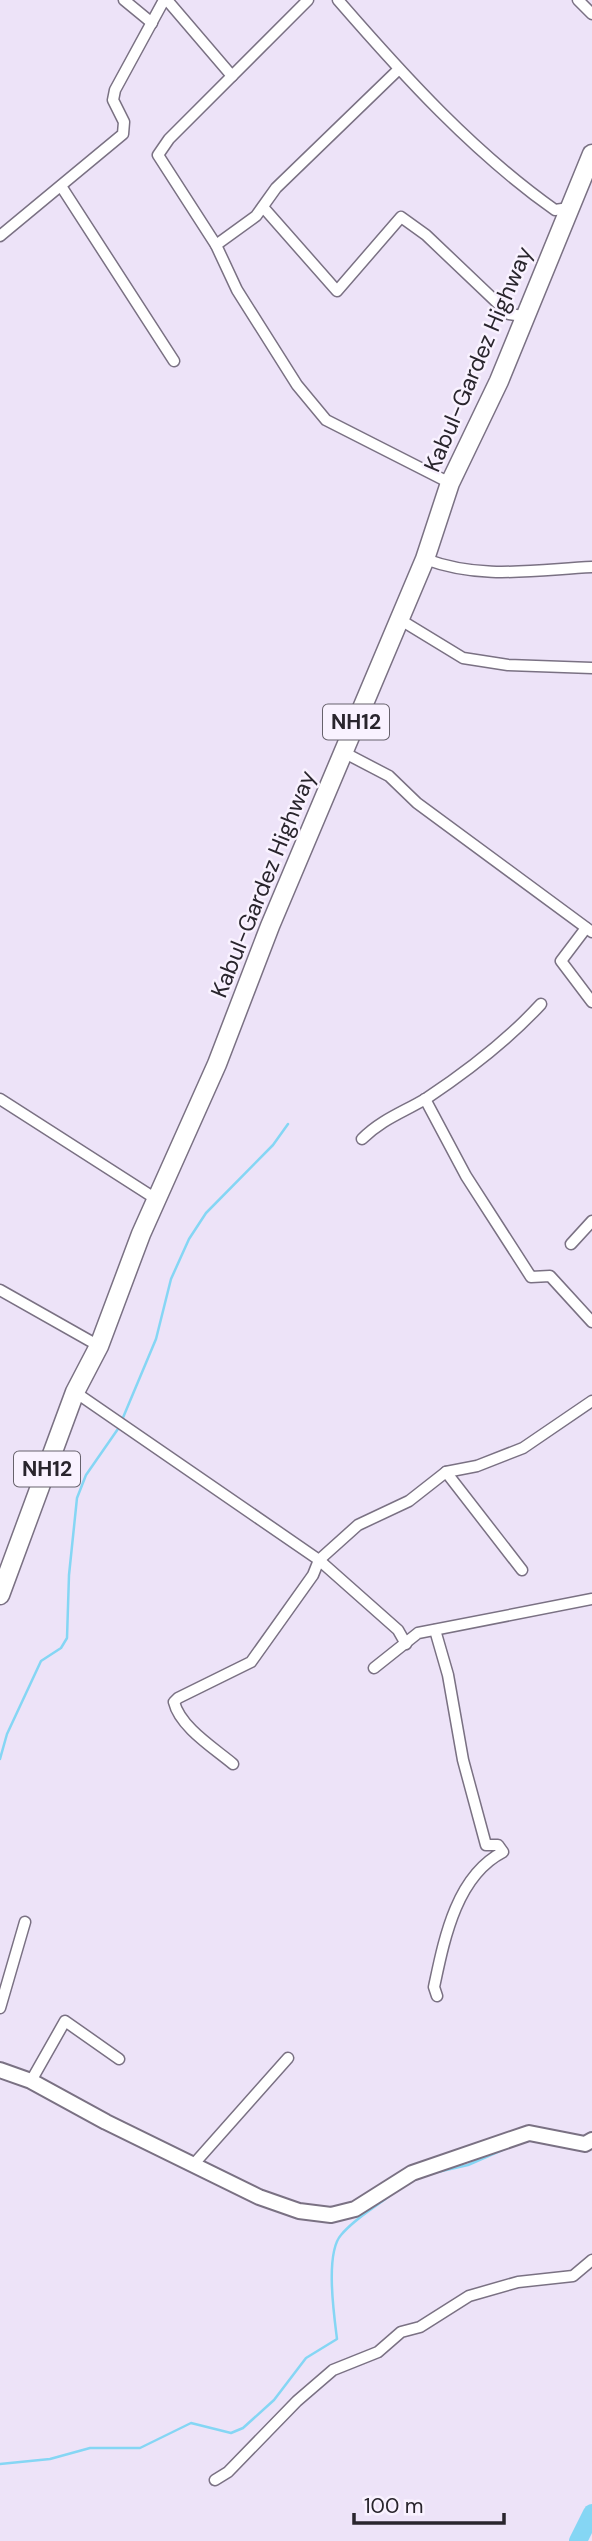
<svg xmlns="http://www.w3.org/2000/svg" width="592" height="2541" font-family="'DM Sans',sans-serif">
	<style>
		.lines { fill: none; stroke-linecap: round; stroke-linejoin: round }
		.stream { stroke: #85d6f4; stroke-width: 2.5 }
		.river { stroke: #85d6f4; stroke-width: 18 }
		.street-casing { stroke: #7a7183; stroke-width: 13 }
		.secondary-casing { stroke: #7a7183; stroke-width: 18 }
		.highway-casing { stroke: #7a7183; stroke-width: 21 }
		.street { stroke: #fff; stroke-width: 10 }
		.secondary { stroke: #fff; stroke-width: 14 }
		.highway { stroke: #fff; stroke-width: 18 }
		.labels { text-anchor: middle; stroke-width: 5; stroke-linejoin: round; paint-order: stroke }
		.shield { fill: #f9f2ff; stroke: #67626c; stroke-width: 2 }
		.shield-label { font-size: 21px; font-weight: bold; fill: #29252d }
		.street-label { font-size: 23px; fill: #29252d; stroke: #f9f2ff }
	</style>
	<rect width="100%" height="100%" fill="#ede3f8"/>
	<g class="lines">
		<g class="stream">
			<path d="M122,1420L156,1339L171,1279L189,1239L206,1213L273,1145L288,1124"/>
			<path d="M0,1759L7,1734L41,1661L61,1648L67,1638L69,1575L77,1498L86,1475L120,1426"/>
			<path d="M433,2173L468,2165L509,2147"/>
			<path d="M0,2464L50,2459L90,2448H140L191,2423L231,2433L243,2428L274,2400L306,2358L337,2339C334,2315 325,2253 341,2235C356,2217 376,2207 393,2193"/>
		</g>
		<path class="river" d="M578,2541L592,2513"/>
		<g class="street-casing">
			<g id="street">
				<path d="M124,0L152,23"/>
				<path d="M167,0L232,76"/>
				<path d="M308,0L169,139L158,155L216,245L237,290L297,385L326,420L450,483"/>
				<path d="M338,0C404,76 473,152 555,210L569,208"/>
				<path d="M578,0L592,14"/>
				<path d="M61,186L174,361"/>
				<path d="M263,207L337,291L401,217L426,235L509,314L523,316"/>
				<path d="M0,236L123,134L124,122L113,100L115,90L164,0"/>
				<path d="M216,245L256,216L276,188L399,69"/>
				<path d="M425,559C481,580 533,570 592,567"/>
				<path d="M399,619L463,658L508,665L592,668"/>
				<path d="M343,752L389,776L417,803L592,932"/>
				<path d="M586,928L561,961L592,1002"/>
				<path d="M0,1099L156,1199"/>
				<path d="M425,1099L466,1176L531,1277L550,1276L592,1322"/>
				<path d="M362,1139C382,1119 404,1112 427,1098C469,1070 507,1041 541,1004"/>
				<path d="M571,1244L592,1221"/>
				<path d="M0,1290L99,1346"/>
				<path d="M75,1392L319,1560L398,1630L406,1644"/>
				<path d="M446,1472L522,1570"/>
				<path d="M435,1630L448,1675L463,1760L486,1845H498L503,1852C456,1876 444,1940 434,1987L437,1996"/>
				<path d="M374,1668L418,1633L592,1599"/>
				<path d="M233,1764C214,1748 180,1727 174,1702L178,1698L251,1662L313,1575L319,1560L358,1525L409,1501L446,1472L477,1466L523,1448L592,1401"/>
				<path d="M0,2008L25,1922"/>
				<path d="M31,2081L65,2021L119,2059"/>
				<path d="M193,2165L288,2058"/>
				<path d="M215,2480L228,2472L297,2401L333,2370L378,2352L401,2332L420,2327L469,2296L518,2282L573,2276L592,2260"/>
			</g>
		</g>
		<g class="secondary-casing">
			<path id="secondary" d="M0,2070L31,2081L106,2122L259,2197L299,2211L331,2215L355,2209L412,2173L529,2133L585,2144L592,2140"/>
		</g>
		<g class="highway-casing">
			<path id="highway" d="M0,1595L75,1392L99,1346L141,1234L217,1064L270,926L425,559L450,483L499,381L592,154"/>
		</g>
		<use href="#street" class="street"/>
		<use href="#secondary" class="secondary"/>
		<use href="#highway" class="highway"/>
	</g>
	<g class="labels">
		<g class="shield">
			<rect x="323" y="704.5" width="66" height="35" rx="5"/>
			<rect x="14" y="1451.5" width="66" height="35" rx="5"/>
		</g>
		<g class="shield-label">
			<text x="356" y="729">NH12</text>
			<text x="47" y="1476">NH12</text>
		</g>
		<g class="street-label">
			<text transform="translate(478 359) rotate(-67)" y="8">Kabul-Gardez Highway</text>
			<text transform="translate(263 884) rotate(-68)" y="8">Kabul-Gardez Highway</text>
		</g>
	</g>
	<path d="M354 2513v10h150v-10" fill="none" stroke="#29252d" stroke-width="3.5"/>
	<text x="364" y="2513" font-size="21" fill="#29252d" stroke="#f9f2ff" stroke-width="5" paint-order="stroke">100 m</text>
</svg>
